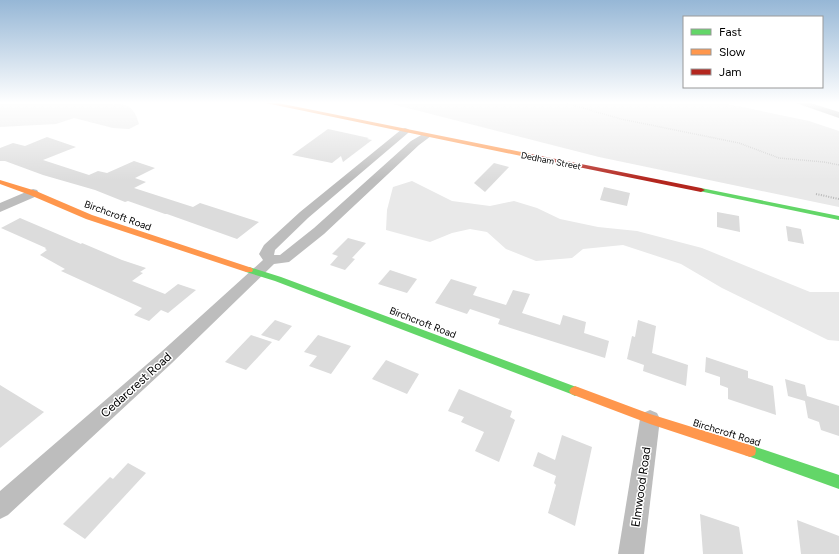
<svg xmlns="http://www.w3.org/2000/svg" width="839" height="554" font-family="Figtree,sans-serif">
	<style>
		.green { fill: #e9e9e9 }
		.building { fill: #dcdcdc }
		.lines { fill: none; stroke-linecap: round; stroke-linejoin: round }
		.path-far1 { stroke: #b8b8b8; stroke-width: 1.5; stroke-dasharray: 0.5 1.5; stroke-linecap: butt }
		.path { stroke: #b8b8b8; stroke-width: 2; stroke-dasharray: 1 1.5; stroke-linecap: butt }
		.street { fill: #bdbdbd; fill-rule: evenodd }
		.fast { fill: #63d668; fill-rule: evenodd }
		.slow { fill: #ff974d; fill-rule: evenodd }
		.jam { fill: #b3261e; fill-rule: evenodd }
		.labels { text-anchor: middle; stroke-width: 3; stroke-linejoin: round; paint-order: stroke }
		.far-street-label { font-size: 9px; fill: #000; stroke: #fff }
		.street-label { font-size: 10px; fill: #000; stroke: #fff }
		.near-street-label { font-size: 12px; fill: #000; stroke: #fff }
	</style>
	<rect width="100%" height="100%" fill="#fff"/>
	<g class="green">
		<path d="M0,102H45V104L105,102C110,105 113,104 118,104C131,104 136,113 139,124L129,129L113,128L74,118L56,124L0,127Z"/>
		<path d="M384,102H718L809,121L839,131V207L599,157Z"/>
		<path d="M412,181L452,201L490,206L514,201L537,208L560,219L598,227L637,231L702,248L810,292H839V341L828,340L722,288L681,264L623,245L583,249L572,258L536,261L506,249L487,232L470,229L452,233L430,242L386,230L387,210L393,187Z"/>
	</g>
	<g class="building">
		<path d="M328,129L369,138L367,139L372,140L343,162L341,156L332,163L292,155Z"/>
		<path d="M47,137L76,147L43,160L89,175L98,171L107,173L134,161L155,168L135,178L146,182L134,188L193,207L200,203L259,222L237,239L167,214H165L128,201L125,202L95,190L43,175L5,161H0V148L13,143L25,146Z"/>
		<path d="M494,163L509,167L485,192L474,183Z"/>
		<path d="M604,187L630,193L627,206L600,200Z"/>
		<path d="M717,212L739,216L740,232L717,227Z"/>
		<path d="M20,218L81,244L82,243L122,260L146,268L140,272L143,273L132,281L165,294L178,284L196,290L168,313L161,310L149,321L134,315L142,308L61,271L65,269L40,255L47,250L45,249L46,248L1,228Z"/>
		<path d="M786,226L801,229L804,244L788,241Z"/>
		<path d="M348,238L366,243L352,258L355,259L345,270L330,265L338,256L332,254Z"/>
		<path d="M390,270L417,279L407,293L378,284Z"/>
		<path d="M451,279L477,287L473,295L506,305L513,290L530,294L522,313L560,325L563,315L586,322L584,333L609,341L605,358L498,324L500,319L470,309L467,314L435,303Z"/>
		<path d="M275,320L292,326L279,341L261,335Z"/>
		<path d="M638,320L656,326L652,353L688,365L686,386L643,371L644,365L627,359L632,336L635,337Z"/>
		<path d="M251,335L272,342L246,370L225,362Z"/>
		<path d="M318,335L351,346L331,374L309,366L317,356L304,352Z"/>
		<path d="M706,357L748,371V378L773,386L776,415L728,399V388L720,385V377L705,372Z"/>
		<path d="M386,360L419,374L407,394L372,379Z"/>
		<path d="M785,379L805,385L807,396L839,406V436L821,430L819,422L808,418L805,401L788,396Z"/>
		<path d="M0,385L44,412L0,448Z"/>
		<path d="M459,389L512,411L510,417L515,420L499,462L475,451L484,432L461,422L464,417L448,411Z"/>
		<path d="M562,435L592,447L575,526L548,513L556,485L554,483L556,476L533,466L538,452L555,460Z"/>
		<path d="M128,463L146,473L85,539L63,524L110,477L113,479Z"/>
		<path d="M700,514L739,527L743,554H703Z"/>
		<path d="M797,520L839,536V554H801Z"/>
	</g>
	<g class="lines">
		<path class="path-far1" d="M562,102L621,119L739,143L779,158L824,162L839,165"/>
		<path class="path" d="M816,194L839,199"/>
		<g class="street">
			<path d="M793,102H807L839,112V118Z"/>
			<path d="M405,128L408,129L410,131L408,133L308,218L275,250L274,255H280L314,228L411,141L423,134H429L431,136L419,145L324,234L289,262L274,264L172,363L8,515L0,519V491L160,353L263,260L259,254L264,245L300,212L402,129Z"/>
			<path d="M33,189L37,190L39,193L37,196L0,212V203Z"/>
			<path d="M650,410L657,413L660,419L644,554H618L640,419L643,413Z"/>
		</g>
		<g class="fast">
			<path d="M701,188L839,216V220L699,191V189Z"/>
			<path d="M249,267L281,277L579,388L581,391L579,394L575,396L571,394L275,281L246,272L245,270L246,268Z"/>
			<path d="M750,445L839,475V489L745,455L744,451L745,447Z"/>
		</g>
		<g class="slow">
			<path d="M261,102H273L531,154L534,156L531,158Z"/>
			<path d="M0,180L36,191L92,215L252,268L253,270L252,272H246L86,219L30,195L0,184Z"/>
			<path d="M575,386L650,414L750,445L755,447L756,451L755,455L750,457L650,424L571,394L569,391L571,388Z"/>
		</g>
		<path class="jam" d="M531,154L701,188L705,190L701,192L529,157L528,156Z"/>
	</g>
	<linearGradient id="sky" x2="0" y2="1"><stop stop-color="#96b7d6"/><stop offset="0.57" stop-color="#fff"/><stop offset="1" stop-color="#fff" stop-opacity="0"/></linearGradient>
	<rect width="839" height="180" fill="url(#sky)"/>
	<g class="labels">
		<g class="far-street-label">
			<text transform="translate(551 161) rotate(11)" y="3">Dedham Street</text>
		</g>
		<g class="street-label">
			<text transform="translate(118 215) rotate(20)" y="4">Birchcroft Road</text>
			<text transform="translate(423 322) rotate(21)" y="4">Birchcroft Road</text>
			<text transform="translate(727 432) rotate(17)" y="4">Birchcroft Road</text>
		</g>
		<g class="near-street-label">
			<text transform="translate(136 385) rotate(-42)" y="4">Cedarcrest Road</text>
			<text transform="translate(641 487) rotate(-82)" y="4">Elmwood Road</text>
		</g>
	</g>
	<rect x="683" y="16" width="140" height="72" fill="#ffffff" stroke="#999999"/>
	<rect x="691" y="29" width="20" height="6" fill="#63d668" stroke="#999999"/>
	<text x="719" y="36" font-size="12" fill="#000000">Fast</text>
	<rect x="691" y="49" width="20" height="6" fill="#ff974d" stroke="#999999"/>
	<text x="719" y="56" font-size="12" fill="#000000">Slow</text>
	<rect x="691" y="69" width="20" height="6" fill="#b3261e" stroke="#999999"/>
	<text x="719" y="76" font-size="12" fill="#000000">Jam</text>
</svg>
